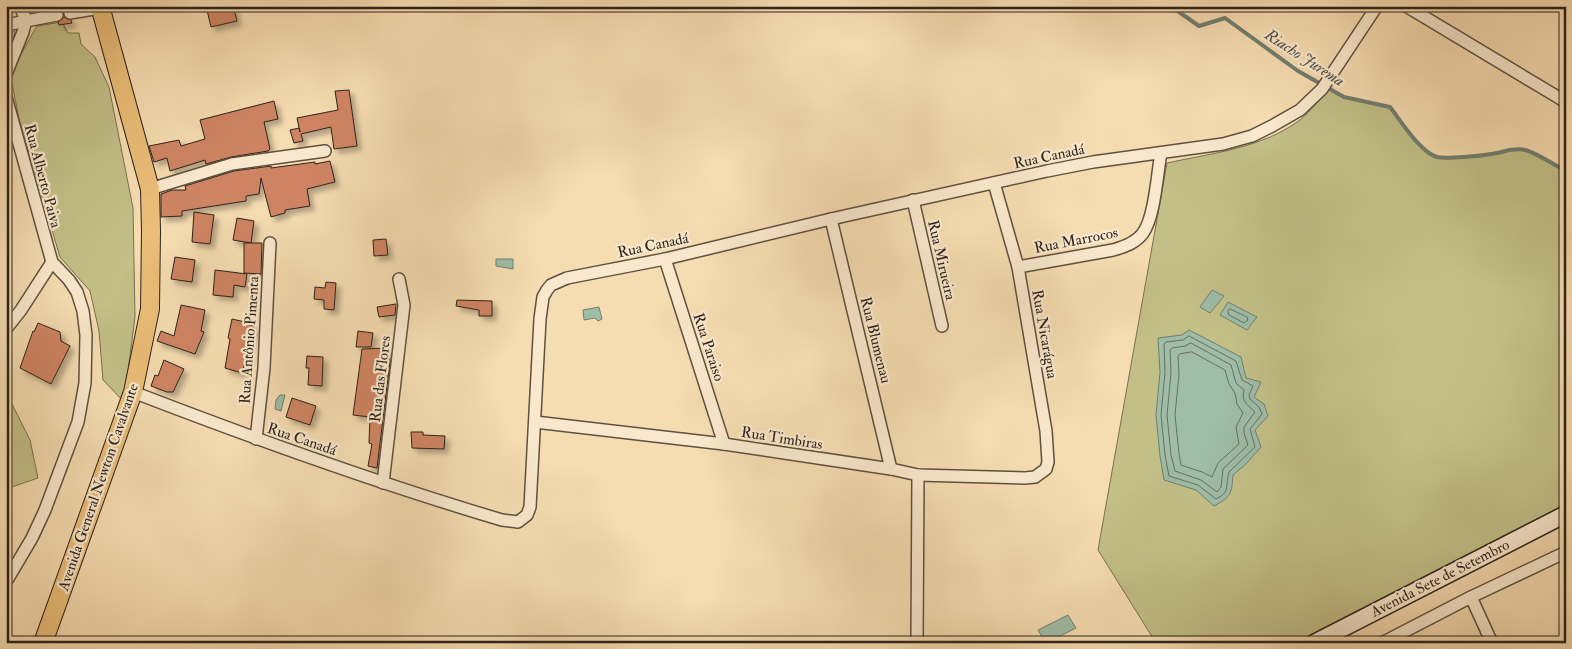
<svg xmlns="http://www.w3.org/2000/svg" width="1572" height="649" font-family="'IM FELL Double Pica',serif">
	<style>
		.green { fill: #c2bf87; stroke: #787051 }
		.water { fill: #9ebca6; stroke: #717e6e }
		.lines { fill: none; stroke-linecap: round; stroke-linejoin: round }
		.shore { stroke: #666f60; stroke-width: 1 }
		.stream { stroke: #717e6e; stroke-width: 4 }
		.building { fill: #ce8462; stroke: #2d221b; filter: url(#shadow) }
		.street-casing { stroke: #5f5040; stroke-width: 14 }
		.secondary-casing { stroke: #2d221b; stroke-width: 19 }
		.primary-casing { stroke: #2d221b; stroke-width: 20 }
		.street { stroke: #f9e8cc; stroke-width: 11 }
		.secondary { stroke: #f9e8cc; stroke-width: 16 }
		.primary { stroke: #ebbe78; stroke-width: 18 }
		.labels { text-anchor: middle; stroke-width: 4.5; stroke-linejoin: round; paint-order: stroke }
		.street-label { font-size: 15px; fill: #2d221b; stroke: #f9e8cc }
		.water-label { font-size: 16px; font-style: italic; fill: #4f5045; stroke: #f9e8cc }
	</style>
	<defs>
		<filter id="shadow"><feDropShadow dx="4.5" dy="4.5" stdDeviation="2.5" flood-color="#0004"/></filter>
	</defs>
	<rect width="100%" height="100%" fill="#f6dcb1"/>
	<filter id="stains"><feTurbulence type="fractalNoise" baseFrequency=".004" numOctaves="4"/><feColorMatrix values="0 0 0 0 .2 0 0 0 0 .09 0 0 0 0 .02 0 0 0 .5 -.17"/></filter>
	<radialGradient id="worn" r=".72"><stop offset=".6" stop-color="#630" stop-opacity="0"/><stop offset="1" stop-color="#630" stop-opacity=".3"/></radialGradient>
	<g class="green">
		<path d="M62,22L68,33H79L81,44L95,57L109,87L133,208L135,317L124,402L103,380L99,331L90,291L60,257L19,119L10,73L37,26Z"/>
		<path d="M14,29L15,33L6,49V31Z"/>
		<path d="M1329,89L1344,97L1390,107C1401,121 1420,152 1437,156C1446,159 1481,156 1491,154C1502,153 1513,147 1525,150C1535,152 1556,166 1566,171V507L1299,643H1156L1098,550L1167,163C1213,153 1262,148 1300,120C1311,111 1320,99 1329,89Z"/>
		<path d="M6,392L30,440L38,478L6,489Z"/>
	</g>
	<g class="water">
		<path d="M496,259H513V269L496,266Z"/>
		<path d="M1212,290L1224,296L1210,313L1200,307Z"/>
		<path d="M1228,302L1257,317L1247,330L1220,315Z"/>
		<path d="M599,307L602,319L598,321L595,318L584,320L583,310Z"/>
		<path d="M1189,330L1241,357L1246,378L1261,382L1254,397L1264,404L1268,416L1255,430L1261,447L1246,464L1233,475C1232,493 1231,497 1214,506L1196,490L1164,480L1160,456L1156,415L1160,372L1158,338L1182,335Z"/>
		<path d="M280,395H285L281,411L275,409L276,400Z"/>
		<path d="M1068,615L1076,628L1046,643L1038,630Z"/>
	</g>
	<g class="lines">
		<g class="shore">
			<path d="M1230,309L1247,317L1248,320L1244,323L1229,315L1228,312Z"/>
			<path d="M1189,336L1236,361L1242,380L1253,386L1249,395L1250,399L1259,407L1262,414L1250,429L1255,447L1229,472C1225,485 1231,492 1216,499L1198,485L1169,476L1165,455L1161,415L1165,373L1164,344L1166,342L1183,340Z"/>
			<path d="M1191,343L1231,365L1236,383L1244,390C1241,402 1247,404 1255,412L1244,427V433L1248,445L1223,469L1221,487L1217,492L1201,480L1175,471L1171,455L1167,415L1171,373L1170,350L1172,348L1185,346Z"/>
			<path d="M1192,352L1225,370L1229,384L1235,393L1237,404L1243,413L1236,427L1239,444L1218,463L1212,477L1202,472L1181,465L1179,454L1175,415L1179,374L1178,356L1180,354Z"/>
		</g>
		<path class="stream" d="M1164,6L1179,12L1199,26L1225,18L1298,71L1344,97L1390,107C1401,121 1420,152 1437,157C1446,159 1481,156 1491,154C1502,153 1513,147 1525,150C1535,152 1556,166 1566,171"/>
	</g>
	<g class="building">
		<path d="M206,6H233L237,21L211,27Z"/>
		<path d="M64,17L71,20L72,23L59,25L58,22Z"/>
		<path d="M349,90L357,146L334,149L331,127L301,134L303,141L294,143L290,130L299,128L300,132L297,118L338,110L335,91Z"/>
		<path d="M274,101L278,119L264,122L270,149L268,151L231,157L206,164L205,160L170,171L167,158L154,162L149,146L179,140L181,146L205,139L200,120Z"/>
		<path d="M330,161L335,182L307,189L310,206L285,210V213L271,217L261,178L259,194L246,196V201L182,211V216L161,217V194L172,190H186L185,186L234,171L271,166V168L315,162V164Z"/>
		<path d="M194,212L214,215L210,244L192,242Z"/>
		<path d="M237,218L254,221L251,243L233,240Z"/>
		<path d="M386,239L388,255L374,256L373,240Z"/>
		<path d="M244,243H262L261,274L244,273Z"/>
		<path d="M175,257L195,260L192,282L171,279Z"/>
		<path d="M215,270L247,274L245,287L234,285L233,297L213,295Z"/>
		<path d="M326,282L336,283L334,310L324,309V300L314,299L315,287L325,288Z"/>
		<path d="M457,300L492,301V316H479V310L456,306Z"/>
		<path d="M396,304L395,315L379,317L377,307Z"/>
		<path d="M181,305L205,310L201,331L204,332L195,354L157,341L161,331L174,336Z"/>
		<path d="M232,319L245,322V324L254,326L242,373L225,368L230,339L228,338Z"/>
		<path d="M38,323L60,332L61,341L70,346L51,384L20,368L33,331L34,332Z"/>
		<path d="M358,331L373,333L371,347H356Z"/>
		<path d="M388,348L390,361L377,468L368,466L372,444L369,443L370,417L353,415L362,349Z"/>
		<path d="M307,356L323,357L322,386L308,385L309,368H306Z"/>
		<path d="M164,360L184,369L173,392H167L151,386L155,375L158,376Z"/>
		<path d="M292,398L316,406L310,425L286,417Z"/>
		<path d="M411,432H423V435L445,436L444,449L412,448Z"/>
	</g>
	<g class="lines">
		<g class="street-casing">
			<g id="street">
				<path d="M1406,6L1566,102"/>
				<path d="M70,13L100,8"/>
				<path d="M6,25L57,15"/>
				<path d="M6,74L23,32L26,20L20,6"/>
				<path d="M6,97L52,262L69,280L77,292L83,311L86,335L85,383L78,422L45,510L32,538L6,582"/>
				<path d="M150,189L232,164L325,151"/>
				<path d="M913,200L942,326"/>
				<path d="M831,219L891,469"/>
				<path d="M665,259L724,444"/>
				<path d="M1018,267L1113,250C1124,247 1136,243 1143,233C1155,216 1157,174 1161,153"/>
				<path d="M6,329L21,310L52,262"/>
				<path d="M133,392C255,439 377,483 502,520L518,522L527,515L530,507L540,319L543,297L547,290L551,285L567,278L665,259L831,219L1047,171L1093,162L1223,144L1252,136L1272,126L1300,110L1322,89L1377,6"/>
				<path d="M535,422L724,444L891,469L918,475L1025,478L1035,477L1046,469L1048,462L1046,431L1018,267L994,183"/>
				<path d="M256,439L264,368L270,243"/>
				<path d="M383,483L404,305L399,279"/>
				<path d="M1471,597L1492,643"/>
				<path d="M917,643L918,475"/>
				<path d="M1382,643L1471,597L1566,552"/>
			</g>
		</g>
		<g class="secondary-casing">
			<path id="secondary" d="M1314,643L1566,514"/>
		</g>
		<g class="primary-casing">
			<path id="primary" d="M43,643L133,392L150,309L151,231L150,189L100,6"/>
		</g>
		<use href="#street" class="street"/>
		<use href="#secondary" class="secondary"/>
		<use href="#primary" class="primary"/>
	</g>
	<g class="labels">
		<g class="street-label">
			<text transform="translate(1049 156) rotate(-12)" y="5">Rua Canadá</text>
			<text transform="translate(43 176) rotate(75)" y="5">Rua Alberto Paiva</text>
			<text transform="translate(1076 240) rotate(-11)" y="5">Rua Marrocos</text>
			<text transform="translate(653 245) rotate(-12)" y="5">Rua Canadá</text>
			<text transform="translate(942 260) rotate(77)" y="5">Rua Mirueira</text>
			<text transform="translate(1045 334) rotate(80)" y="5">Rua Nicarágua</text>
			<text transform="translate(249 340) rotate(-86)" y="5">Rua Antônio Pimenta</text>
			<text transform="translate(876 340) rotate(76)" y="5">Rua Blumenau</text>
			<text transform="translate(709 347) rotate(72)" y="5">Rua Paraiso</text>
			<text transform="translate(380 379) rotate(-83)" y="5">Rua das Flores</text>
			<text transform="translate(782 438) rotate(9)" y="5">Rua Timbiras</text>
			<text transform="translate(302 439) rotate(19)" y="5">Rua Canadá</text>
			<text transform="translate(98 487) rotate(-71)" y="5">Avenida General Newton Cavalvante</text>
			<text transform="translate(1440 578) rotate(-27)" y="5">Avenida Sete de Setembro</text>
		</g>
		<g class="water-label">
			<text transform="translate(1305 57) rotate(33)" y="6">Riacho Jurema</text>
		</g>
	</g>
	<rect width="1572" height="649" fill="none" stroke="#f6dcb1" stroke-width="25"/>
	<rect x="8" y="8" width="1557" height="634" fill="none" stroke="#2d221b" stroke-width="2.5"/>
	<rect x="12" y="12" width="1547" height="624" fill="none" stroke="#2d221b"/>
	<rect width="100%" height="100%" filter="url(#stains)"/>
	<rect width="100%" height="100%" fill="url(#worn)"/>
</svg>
